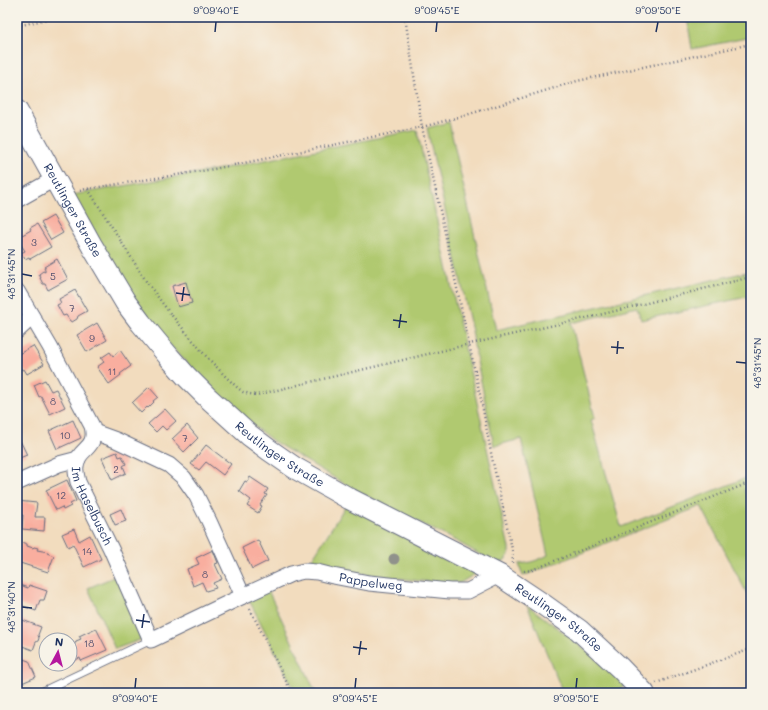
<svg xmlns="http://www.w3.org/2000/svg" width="768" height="710" font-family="Mali,sans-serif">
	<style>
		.green { fill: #b0c96f; stroke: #667c66 }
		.building { fill: #f9ae9f }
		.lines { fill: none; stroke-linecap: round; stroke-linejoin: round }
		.lane-casing { stroke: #666c80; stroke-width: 9 }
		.street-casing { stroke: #666c80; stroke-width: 17 }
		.secondary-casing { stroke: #666c80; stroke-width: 23 }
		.path { stroke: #666c80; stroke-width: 2.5; stroke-dasharray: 1 3; stroke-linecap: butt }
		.lane { stroke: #fff; stroke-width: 7 }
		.street { stroke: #fff; stroke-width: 15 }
		.secondary { stroke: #fff; stroke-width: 21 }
		.tree { fill: #90928b }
		.ticks { fill: none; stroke: #1b2f5e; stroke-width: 1.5 }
		.labels { text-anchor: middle; stroke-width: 4; stroke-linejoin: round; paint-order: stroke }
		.number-label { font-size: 10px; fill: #524f6e }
		.street-label { font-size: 12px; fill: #1b2f5e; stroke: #f7f3e8 }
		.neatline { fill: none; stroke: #1b2f5e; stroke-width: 1.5 }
		.ticks-label { font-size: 10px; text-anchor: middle; fill: #1b2f5e }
	</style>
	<rect width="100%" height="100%" fill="#f7f3e8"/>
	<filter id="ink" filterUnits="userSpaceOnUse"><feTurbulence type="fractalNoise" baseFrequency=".025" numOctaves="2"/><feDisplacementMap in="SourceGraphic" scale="8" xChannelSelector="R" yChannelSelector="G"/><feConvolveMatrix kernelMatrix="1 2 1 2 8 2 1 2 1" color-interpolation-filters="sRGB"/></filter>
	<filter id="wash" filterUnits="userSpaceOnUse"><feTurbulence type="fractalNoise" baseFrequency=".012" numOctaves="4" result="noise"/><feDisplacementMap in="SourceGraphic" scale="16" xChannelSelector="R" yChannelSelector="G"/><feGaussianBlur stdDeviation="0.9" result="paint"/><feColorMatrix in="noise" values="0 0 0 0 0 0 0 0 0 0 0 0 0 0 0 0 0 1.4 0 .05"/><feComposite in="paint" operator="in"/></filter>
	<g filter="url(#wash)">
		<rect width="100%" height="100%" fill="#f2dcbe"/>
		<g class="green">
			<path d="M687,17H751V37L692,49Z"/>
			<path d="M449,122L496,330L751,271V296L641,320L637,307L571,323L595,418L591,420L621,527L751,476V487L744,490L751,504V601L701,506L523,576L519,564C530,563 539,560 548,555L521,439L494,446L474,346L473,336L427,128Z"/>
			<path d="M417,130L509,548V555L504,561L497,564L456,541L353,489L273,441L230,408L162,337L131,294L72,195L215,170Z"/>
			<path d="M346,505L480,571L460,583L420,581L337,570L309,564Z"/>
			<path d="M116,576L141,630L140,640L115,649L88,588Z"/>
			<path d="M267,588L316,693H296L248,598Z"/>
			<path d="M527,605L571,638L623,680L627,685L608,693H563Z"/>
		</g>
		<g id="blocks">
			<g class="building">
				<path d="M53,216L63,233L51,240L41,223Z"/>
				<path d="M37,224L51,247L30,259L29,257L25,259L21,253L25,251L17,238L31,230L30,228Z"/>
				<path d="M57,259L68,279L48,290L45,284H43L40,278H41L39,274L43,271L45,272V269L44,267Z"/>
				<path d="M186,282L192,303L178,307L172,286Z"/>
				<path d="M75,290L87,311L78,316L77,319L72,322L70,321L66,315L63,316L57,305L61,303L59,299Z"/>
				<path d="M97,323L107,340L87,352L77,335Z"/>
				<path d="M33,346L44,364L27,374L24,369L22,370L17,362L19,361L17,358V355Z"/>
				<path d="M120,350L131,366L120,374L121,375L109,384L97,367L104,362L101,358L110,352L113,356Z"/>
				<path d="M45,380L51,391L56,389L65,407L50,414L41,396L39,397L34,385Z"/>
				<path d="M149,387L158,397L153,401L154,402L148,408L147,407L141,413L132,403Z"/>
				<path d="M165,409L176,421L166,430L162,426L156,432L148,424Z"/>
				<path d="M73,420L81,438L57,449L49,431Z"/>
				<path d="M187,425L198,438L184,452L172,439Z"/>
				<path d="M17,434L27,455L17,459Z"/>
				<path d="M206,445L231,464L223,475L206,462L199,470L191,464Z"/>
				<path d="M117,452L119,457L122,456L126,464L123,466L126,473L112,480L102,458Z"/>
				<path d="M250,477L268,489L265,494L267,495L260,505L262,506L258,513L247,506L251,500L239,491L245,481L247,482Z"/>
				<path d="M67,480L76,501L70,504L71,506L63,510L62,507L56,510L46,490Z"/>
				<path d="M17,501L37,503L35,517H45L44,531L22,529L23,515H17Z"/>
				<path d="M121,509L126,521L115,525L110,514Z"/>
				<path d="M74,529L79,541L90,535L101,559L84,567L73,544L68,547L62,534Z"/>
				<path d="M258,540L268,561L252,569L242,548Z"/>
				<path d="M21,542L27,544V546L33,548L34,547L38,548L37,550L48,552L47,553L54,556L48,572L17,562V548L19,549Z"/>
				<path d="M213,550L218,563L215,564L222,579L213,583L216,588L206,591L202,582L193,586L187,569L199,564L196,558Z"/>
				<path d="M17,584L28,588L29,585L47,591L44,600H40L36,611L18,604L19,602H17Z"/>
				<path d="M17,618L41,627L38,635L39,638L38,641L36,642L33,650L17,644Z"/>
				<path d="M96,628L107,650L81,661L80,658L70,662V647L74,646L76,641L81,639L79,636Z"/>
				<path d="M17,657L29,661L36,677L17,685Z"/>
			</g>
		</g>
	</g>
	<g filter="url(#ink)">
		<use href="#blocks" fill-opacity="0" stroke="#666c80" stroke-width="1"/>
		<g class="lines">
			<g class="lane-casing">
				<path id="lane" d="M39,693L151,640"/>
			</g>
			<g class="street-casing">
				<g id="street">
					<path d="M17,200L54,179"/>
					<path id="s1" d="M17,291L50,347L92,426C98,450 78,447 76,466C75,471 77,477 78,482L111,549L151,640L243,596L291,574L304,571L317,572L333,576L369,583L450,591H468L499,575"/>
					<path d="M17,331L32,317"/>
					<path d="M94,432L116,440L169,465L184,478L196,495L209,521L243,596"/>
					<path d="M17,483L59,464L78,459"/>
				</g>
			</g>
			<g class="secondary-casing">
				<g id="secondary">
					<path id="s2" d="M17,111L92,246L126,303L141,323L170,358L186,376L206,396L249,435L269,450L295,468L350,499L499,575L544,605L579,630L620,668L644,693"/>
				</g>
			</g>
			<g class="path">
				<path d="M405,17L422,127L481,399L492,458L512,549L513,563"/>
				<path d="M17,26L56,17"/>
				<path d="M88,189L146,281L169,312L205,355L227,378L239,389L243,392L250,394L257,395L269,392L302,384L470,344L599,315L751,277"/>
				<path d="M80,190L214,169L422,127L463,116L577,81L751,44"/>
				<path d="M524,571L532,570L751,482"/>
				<path d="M250,609L292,693"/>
				<path d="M656,683L751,649"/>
			</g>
			<use href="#lane" class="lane"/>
			<use href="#street" class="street"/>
			<use href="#secondary" class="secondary"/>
		</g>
		<circle class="tree" cx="394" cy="559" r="5.5"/>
	</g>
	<path class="ticks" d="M215,32L216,22M436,32L437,22M656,32L658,22M22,274L32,276M176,293L190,295M182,301L184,287M393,320L407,322M399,328L401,314M611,347L624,348M617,354L618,341M736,362L746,363M22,607L32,608M136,620L150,622M142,628L144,614M353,647L367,649M359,655L361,641M135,688L136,678M355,688L356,678M576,688L577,678"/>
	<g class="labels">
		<g class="number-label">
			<text x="34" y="246">3</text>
			<text x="53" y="280">5</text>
			<text x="72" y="312">7</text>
			<text x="92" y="342">9</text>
			<text x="112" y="375">11</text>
			<text x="53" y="405">8</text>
			<text x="65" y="439">10</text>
			<text x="185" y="442">7</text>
			<text x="116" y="473">2</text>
			<text x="61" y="499">12</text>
			<text x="87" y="555">14</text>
			<text x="205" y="578">8</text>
			<text x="89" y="647">18</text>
		</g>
		<g class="street-label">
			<text dy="4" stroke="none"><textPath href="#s2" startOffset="114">Reutlinger Straße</textPath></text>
			<text dy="4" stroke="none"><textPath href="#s2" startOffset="438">Reutlinger Straße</textPath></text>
			<text dy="4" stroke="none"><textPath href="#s1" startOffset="243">Im Haselbusch</textPath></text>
			<text dy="4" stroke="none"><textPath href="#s1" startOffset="626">Pappelweg</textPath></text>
			<text dy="4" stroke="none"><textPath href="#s2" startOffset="762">Reutlinger Straße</textPath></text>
		</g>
	</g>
	<rect width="768" height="710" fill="none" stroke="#f7f3e8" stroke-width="44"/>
	<g transform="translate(58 652) rotate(7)"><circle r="19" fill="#f7f3e8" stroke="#9fa5b1"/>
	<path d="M0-3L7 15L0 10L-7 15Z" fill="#b5179e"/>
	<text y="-6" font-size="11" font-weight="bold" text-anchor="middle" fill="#1b2f5e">N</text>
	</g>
	<rect x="22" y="22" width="724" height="666" class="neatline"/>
	<g class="ticks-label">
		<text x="216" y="14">9°09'40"E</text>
		<text x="437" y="14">9°09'45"E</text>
		<text x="658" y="14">9°09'50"E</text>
		<text transform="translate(11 274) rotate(-90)" y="4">48°31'45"N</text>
		<text transform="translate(757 363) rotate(-90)" y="4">48°31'45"N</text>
		<text transform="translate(11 607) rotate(-90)" y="4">48°31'40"N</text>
		<text x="135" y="702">9°09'40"E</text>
		<text x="355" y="702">9°09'45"E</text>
		<text x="576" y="702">9°09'50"E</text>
	</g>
</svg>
